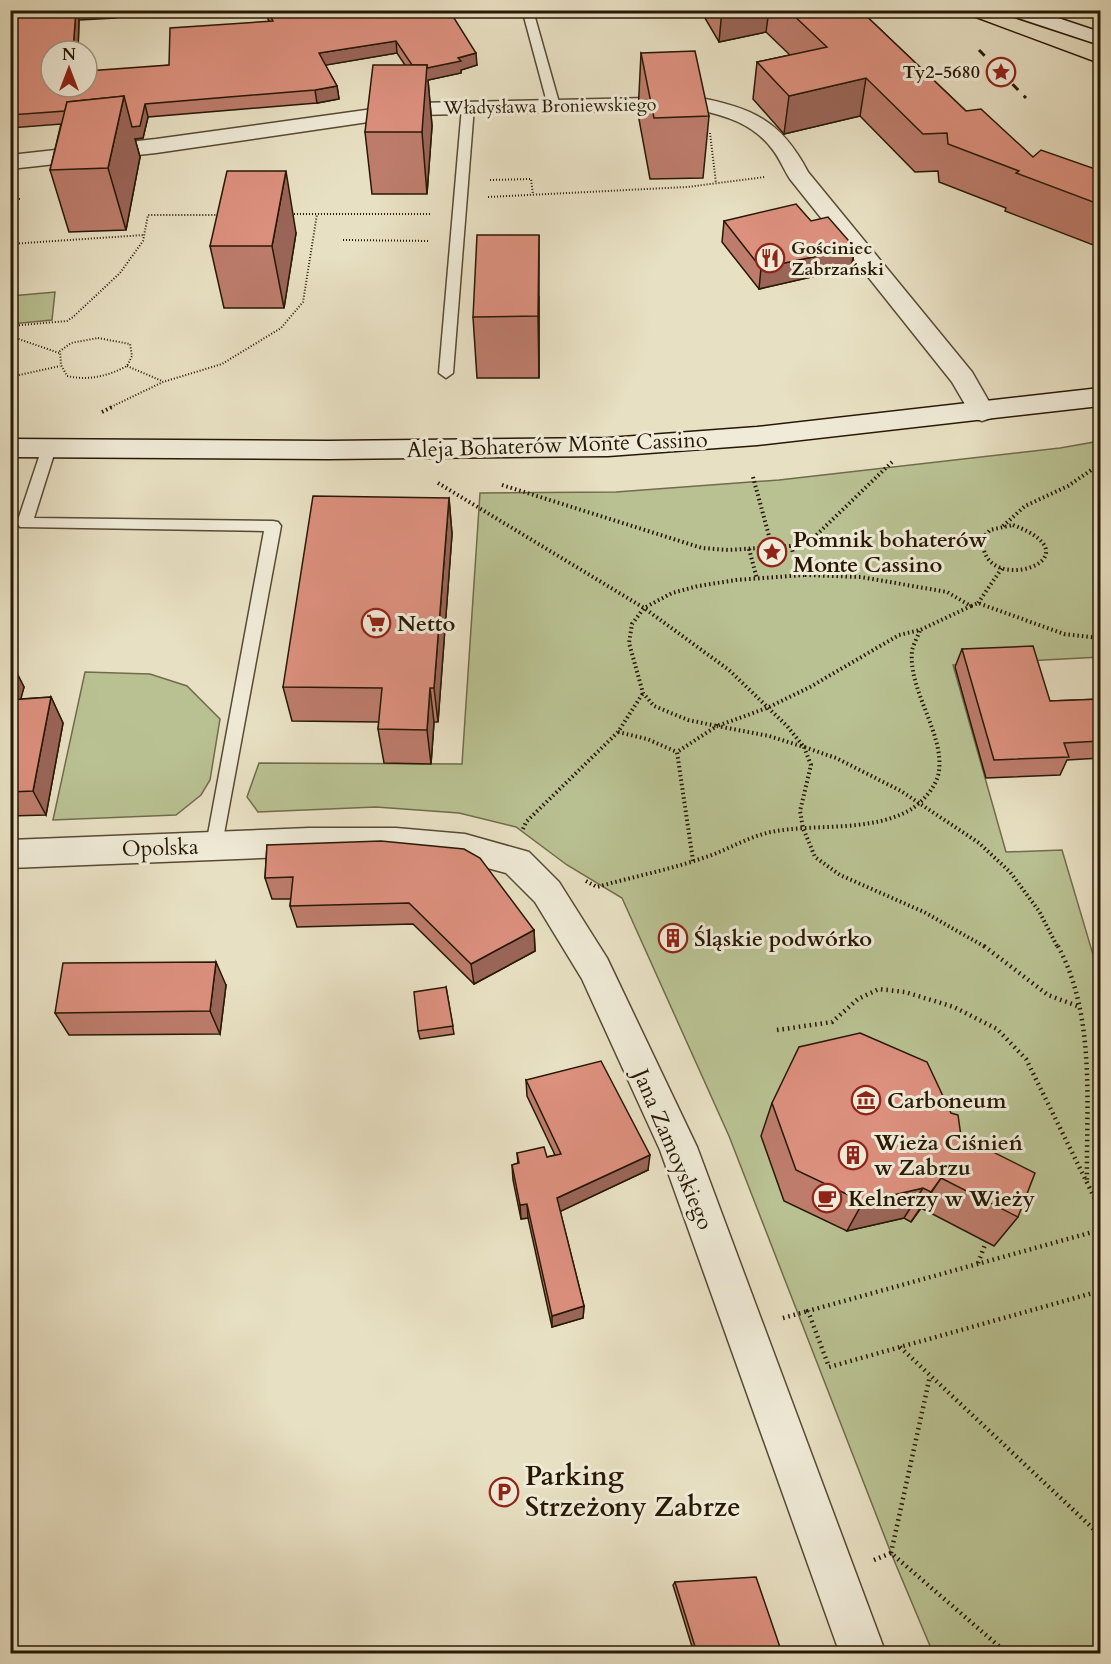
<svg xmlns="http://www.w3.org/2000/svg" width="1111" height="1664" font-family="Cardo,serif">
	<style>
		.green { fill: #b9c192; stroke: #706c4b; stroke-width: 1.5 }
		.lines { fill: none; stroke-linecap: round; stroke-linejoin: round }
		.lane-casing { stroke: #574a34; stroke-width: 3 }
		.street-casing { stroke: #574a34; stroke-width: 3 }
		.secondary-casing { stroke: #271804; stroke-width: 3 }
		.path-far2 { stroke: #271804; stroke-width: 2; stroke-dasharray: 1 2; stroke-linecap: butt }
		.path-far1 { stroke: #271804; stroke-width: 4; stroke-dasharray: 1.5 3; stroke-linecap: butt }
		.path { stroke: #271804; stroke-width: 4.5; stroke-dasharray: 1.5 4; stroke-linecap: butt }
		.lane { fill: #f0ebd8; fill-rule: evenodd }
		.street { fill: #f0ebd8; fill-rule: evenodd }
		.secondary { fill: #f0ebd8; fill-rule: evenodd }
		.tram { stroke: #271804; stroke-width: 1.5 }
		.rail { stroke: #271804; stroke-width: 3; stroke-dasharray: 8 8; stroke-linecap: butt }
		.wall { fill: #bd7c6c; stroke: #271804; stroke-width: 1.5 }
		.shaded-wall { fill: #9a6558; stroke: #271804; stroke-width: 1.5 }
		.building { fill: #dc907e; stroke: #271804; stroke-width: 1.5 }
		.labels { text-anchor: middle; stroke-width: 6; stroke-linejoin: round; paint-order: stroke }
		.far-poi-label { font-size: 18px; font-weight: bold; fill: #271804; stroke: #f0ebd8; text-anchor: end }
		.far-street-label { font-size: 18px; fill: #271804; stroke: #f0ebd8 }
		.street-label { font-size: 22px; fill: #271804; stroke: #f0ebd8 }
		.poi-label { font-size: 22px; font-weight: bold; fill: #271804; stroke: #f0ebd8; text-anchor: start }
		.near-poi-label { font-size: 27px; font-weight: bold; fill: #271804; stroke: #f0ebd8; text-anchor: start }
	</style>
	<rect width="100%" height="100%" fill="#e8e0c3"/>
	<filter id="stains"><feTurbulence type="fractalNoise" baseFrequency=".00333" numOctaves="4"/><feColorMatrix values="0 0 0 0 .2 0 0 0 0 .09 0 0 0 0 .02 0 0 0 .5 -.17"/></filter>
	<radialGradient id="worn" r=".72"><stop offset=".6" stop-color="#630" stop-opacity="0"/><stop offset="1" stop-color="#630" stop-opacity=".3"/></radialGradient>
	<g class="green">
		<path d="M55,292L52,320L11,324V296Z"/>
		<path d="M1100,441V657L953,665L1006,852L1062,850L1100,978V1653H933L891,1553L729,1136L622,898L567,865L516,827L459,813L376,807L258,812L247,797L259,763L462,764L480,493L616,492L779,480L1060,448Z"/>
		<path d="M85,672L150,674L187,686L220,719L210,780L201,795L176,815L53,820Z"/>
	</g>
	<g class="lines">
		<g class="lane-casing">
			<g id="lane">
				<path d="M524,10H536L534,14L560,106L558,108L554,110L548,106L523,13Z"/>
				<path d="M468,103L474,107L453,373L446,378L439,373L462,107Z"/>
				<path d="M49,443L56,448L34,518L273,521L278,522L281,526L221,850L215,853L209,850L206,845L264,531L20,527L17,523L42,448Z"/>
			</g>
		</g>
		<g class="street-casing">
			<g id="street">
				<path d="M695,97C751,107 781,120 808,172L972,372L995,412L991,418L982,421L973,418L952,382L790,179C784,170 780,159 773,150C754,124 725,115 695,109L416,115L156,153L10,169V155L156,139L416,103Z"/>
				<path d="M309,828H396L465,834L529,852L559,882L607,958L697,1147L886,1654H840L660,1150L582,979L535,902L506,873L465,862L396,856H309L10,868V840Z"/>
			</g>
		</g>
		<g class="secondary-casing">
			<g id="secondary">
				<path d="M1003,10H1034L1100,32V45L1006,14Z"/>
				<path d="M1100,388V406L757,445L608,456L328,459L10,457V439L328,441L608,438L757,427Z"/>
			</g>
		</g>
		<g class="path-far2">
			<path d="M909,14H923L930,10"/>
			<path d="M710,133L716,183"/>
			<path d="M490,180L531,179L533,195"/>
			<path d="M488,197L687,187L765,177"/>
			<path d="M10,198L20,199"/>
			<path d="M288,214H431"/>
			<path d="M343,240L430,241"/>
			<path d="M10,244L144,235"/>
			<path d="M10,326L67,321L73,317L120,273L143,241L148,215H221"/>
			<path d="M10,336L59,353"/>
			<path d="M98,338L130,344L132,356L127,366C108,376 89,381 67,376L61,365L60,351L71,343Z"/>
			<path d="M127,366L162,381"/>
			<path d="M10,377L60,366"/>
			<path d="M111,407L163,382L222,364L281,328L303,302L317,214"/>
		</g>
		<g class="path-far1">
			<path d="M102,412L114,406"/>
			<path d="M753,477L772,547"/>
			<path d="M438,483L644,608L729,670L787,726L804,747L836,758L901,791L979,843L1010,872L1039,911L1058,948"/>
			<path d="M502,485L702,548L728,550L806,545L892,462"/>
			<path d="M1013,525C1104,559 978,600 983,538L990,530Z"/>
			<path d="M1003,526L1025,506L1068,486L1100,464"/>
			<path d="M791,546L800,576"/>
			<path d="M749,549L757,579"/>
			<path d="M805,575L861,577L947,592L971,606L920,630L899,635L810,687L767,708L717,726L688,720L654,706L643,693L629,643L632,624L644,608L672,593L698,586L736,580Z"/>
			<path d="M978,603L1002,568"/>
			<path d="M971,606L978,603L1064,634L1100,638"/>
			<path d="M618,732L647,739L677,752"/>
			<path d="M523,829L526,822L618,732L643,693"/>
			<path d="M693,861L677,752L717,726L769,736L804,747L811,765L800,811L803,828L815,857L840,875L924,912L987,948"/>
			<path d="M586,881L597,887C632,877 668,870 703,858C726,851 747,837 771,832C816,823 868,833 910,810C923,802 937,786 939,771C944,733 908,690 912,651C913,645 918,636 920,630"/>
		</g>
		<g class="path">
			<path d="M984,946L1048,995L1080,1007"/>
			<path d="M1058,946C1096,1017 1086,1103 1087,1181"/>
			<path d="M777,1030L832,1022L858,999L879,989L905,992L954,1007L997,1029L1026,1059L1100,1209"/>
			<path d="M1100,1230L808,1311L829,1367L1100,1291"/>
			<path d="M978,1263L986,1242"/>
			<path d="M783,1318L808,1311"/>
			<path d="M900,1347L1100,1535"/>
			<path d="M891,1553L930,1376"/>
			<path d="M874,1560L891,1553L1008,1654"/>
		</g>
		<use href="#lane" class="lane"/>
		<use href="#street" class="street"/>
		<use href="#secondary" class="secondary"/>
		<path class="tram" d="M955,10L1100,64"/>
		<path class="rail" d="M979,50L1026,98"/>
	</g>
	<g class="wall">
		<path d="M10,10H117L116,18L79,20L78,51H51V87L169,65L269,21L263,10H449L477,65L461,70V73L428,80L432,126L427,194H372L365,132L405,65L397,53L325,65L337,86L339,99L317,103L148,117L143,138L135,139L140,157L126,230L69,232L50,170L61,124L10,128Z"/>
		<path d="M702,10H860L966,111L1033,157L1101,171V248L1005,211L1006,208L939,182L938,171L915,172L860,116L784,134L753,99L757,62L790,55L766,32L719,42L702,13Z"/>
		<path d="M1083,10H1101V16Z"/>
		<path d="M641,53L709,116L703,178L650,179L638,114Z"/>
		<path d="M724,221H811L855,248L851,268L759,289L722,242Z"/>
		<path d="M296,233L284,308H224L210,246Z"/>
		<path d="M539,297V378H477L473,317Z"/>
		<path d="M449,498L452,534L438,722H434L431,764L384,763L378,729L379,722L292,721L283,687Z"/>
		<path d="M962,649L1050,701L1101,699V758L1067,760L1060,775L986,778L955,667Z"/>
		<path d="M10,661L24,687L20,699L51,697L63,723L46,815L10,816Z"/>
		<path d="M267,845L534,930L535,951L474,984L413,924L297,927L290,906L291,899H272L265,878Z"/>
		<path d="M226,985L220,1034L69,1035L55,1013Z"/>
		<path d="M446,987L454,1034L420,1039L418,1031Z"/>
		<path d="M526,1080L648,1170L560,1211L584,1306L583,1318L552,1327L528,1218L521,1219L513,1180L512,1165L518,1163L517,1153L547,1157L555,1155L527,1096Z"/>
		<path d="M772,1103L961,1136L1018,1217L994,1246L921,1208L911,1222L904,1218L847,1231L784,1201L761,1136Z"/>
		<path d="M675,1582L782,1653H694L673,1585Z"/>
	</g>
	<g class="shaded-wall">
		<path d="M76,10L79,20L78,51H73Z"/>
		<path d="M722,10H769L766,32L719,42Z"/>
		<path d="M396,41L397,53L321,66L319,53Z"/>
		<path d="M476,53L477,65L461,70V73L428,80L432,126L427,194L422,132L415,70Z"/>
		<path d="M866,78L860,116L784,134L789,96Z"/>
		<path d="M337,86L339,99L317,103L315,90Z"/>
		<path d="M124,96L145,104L148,117L143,138L135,139L140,157L126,230L108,168Z"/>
		<path d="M286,171L296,233L284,308L272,246Z"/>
		<path d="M539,235V378L538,316Z"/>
		<path d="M855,248L851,268L759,289L761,268Z"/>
		<path d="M449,498L452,534L438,722L434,688Z"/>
		<path d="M11,661L24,687L14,725L10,719Z"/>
		<path d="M430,688L434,722L431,764L427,730Z"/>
		<path d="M51,697L63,723L46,815L33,791Z"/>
		<path d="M534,930L535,951L474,984L471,964Z"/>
		<path d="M216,962L226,985L220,1034L210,1011Z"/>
		<path d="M650,1155L648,1170L557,1213V1198Z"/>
		<path d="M941,1178L921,1208L911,1222L931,1192Z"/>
		<path d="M923,1188L904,1218L847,1231L863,1202Z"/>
		<path d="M527,1204L528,1218L521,1219L520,1205Z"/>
		<path d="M584,1306L583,1318L552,1327V1316Z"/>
	</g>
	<g class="building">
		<path d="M10,10H76L73,51H51V87H87V71L169,65L170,28L273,21L267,10H449L476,53L458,58L461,61L427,68V65H412L396,41L319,53L337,86L315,90L145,104L140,126L132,127L124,96L67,102L65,111L10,115Z"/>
		<path d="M788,10H860L966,111L981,109L1033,157L1041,150L1101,171V205L1016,173L1019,171L948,144L947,133L923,134L866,78L789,96L757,62L827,47Z"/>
		<path d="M695,51L709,116L654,118L641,53Z"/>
		<path d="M373,65H427L422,132H365Z"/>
		<path d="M124,96L108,168L50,170L67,102Z"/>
		<path d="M227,171H286L272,246H210Z"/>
		<path d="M796,204L811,221L828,217L855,248L761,268L724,221Z"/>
		<path d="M477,235H539L538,316L473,317Z"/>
		<path d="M313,496L449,498L434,688H430L427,730L378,729L382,688L283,687Z"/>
		<path d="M1033,646L1050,701L1101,699V741L1064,743L1069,757L994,760L962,649Z"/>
		<path d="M51,697L33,791L10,792V700Z"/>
		<path d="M381,841L464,849L480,858L534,930L471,964L409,903L290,906L293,877L265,878L267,845Z"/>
		<path d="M216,962L210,1011L55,1013L63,963Z"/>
		<path d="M446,987L453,1026L418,1031L414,992Z"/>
		<path d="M860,1033L927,1062L951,1113L958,1115L961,1136L1035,1173L1018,1217L941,1178L931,1192L923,1188L863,1202L796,1170L772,1103L799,1047Z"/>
		<path d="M601,1061L650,1155L557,1198L584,1306L552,1316L527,1204L520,1205L512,1165L519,1163L517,1153L544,1147L547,1157L561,1154L526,1080Z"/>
		<path d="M756,1577L782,1653H697L675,1582Z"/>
	</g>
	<defs>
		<g id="sight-ring" transform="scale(1.5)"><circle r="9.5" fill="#f0ebd8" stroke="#8f2418" stroke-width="1.5"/><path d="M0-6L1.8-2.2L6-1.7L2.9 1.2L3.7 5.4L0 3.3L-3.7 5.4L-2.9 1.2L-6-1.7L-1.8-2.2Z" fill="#8f2418"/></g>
		<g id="restaurant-ring" transform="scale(1.5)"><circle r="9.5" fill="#f0ebd8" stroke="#8f2418" stroke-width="1.5"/><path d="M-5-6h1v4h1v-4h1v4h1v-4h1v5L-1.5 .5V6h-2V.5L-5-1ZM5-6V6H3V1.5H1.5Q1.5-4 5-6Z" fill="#8f2418"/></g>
		<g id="supermarket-ring" transform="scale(1.5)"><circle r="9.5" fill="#f0ebd8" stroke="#8f2418" stroke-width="1.5"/><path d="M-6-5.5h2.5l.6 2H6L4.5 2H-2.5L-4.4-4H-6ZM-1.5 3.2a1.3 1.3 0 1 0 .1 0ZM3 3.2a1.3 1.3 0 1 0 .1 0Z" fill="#8f2418"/></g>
		<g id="building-ring" transform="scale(1.5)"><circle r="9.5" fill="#f0ebd8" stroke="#8f2418" stroke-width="1.5"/><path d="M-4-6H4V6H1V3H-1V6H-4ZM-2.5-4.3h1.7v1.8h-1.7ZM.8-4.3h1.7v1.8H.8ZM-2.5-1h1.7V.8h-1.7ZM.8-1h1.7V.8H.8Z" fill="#8f2418"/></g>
		<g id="museum-ring" transform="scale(1.5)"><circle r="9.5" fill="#f0ebd8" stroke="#8f2418" stroke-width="1.5"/><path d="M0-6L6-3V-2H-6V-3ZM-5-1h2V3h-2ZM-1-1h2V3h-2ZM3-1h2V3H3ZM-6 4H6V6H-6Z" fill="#8f2418"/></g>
		<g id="cafe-ring" transform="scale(1.5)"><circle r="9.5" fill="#f0ebd8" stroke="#8f2418" stroke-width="1.5"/><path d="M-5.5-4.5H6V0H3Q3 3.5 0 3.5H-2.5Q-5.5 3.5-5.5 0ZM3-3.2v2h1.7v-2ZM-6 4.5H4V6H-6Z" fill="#8f2418"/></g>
		<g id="parking-ring" transform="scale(1.5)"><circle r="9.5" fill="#f0ebd8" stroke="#8f2418" stroke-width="1.5"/><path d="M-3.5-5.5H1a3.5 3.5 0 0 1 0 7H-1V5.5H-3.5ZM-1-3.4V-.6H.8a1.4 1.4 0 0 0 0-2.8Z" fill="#8f2418"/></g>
	</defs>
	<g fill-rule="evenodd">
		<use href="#sight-ring" x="1001" y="72"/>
		<use href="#restaurant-ring" x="770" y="258"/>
		<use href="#sight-ring" x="772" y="552"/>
		<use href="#supermarket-ring" x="376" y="623"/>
		<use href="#building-ring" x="673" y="938"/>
		<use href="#museum-ring" x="866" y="1100"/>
		<use href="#building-ring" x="853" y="1155"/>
		<use href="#cafe-ring" x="827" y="1198"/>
		<use href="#parking-ring" x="504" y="1492"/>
	</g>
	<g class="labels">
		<g class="far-poi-label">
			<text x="980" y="78">Ty2-5680</text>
			<text x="791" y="254" text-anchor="start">Gościniec<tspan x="791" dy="21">Zabrzański</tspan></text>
		</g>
		<g class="far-street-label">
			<text transform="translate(550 106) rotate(-1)" y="6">Władysława Broniewskiego</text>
		</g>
		<g class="street-label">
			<text transform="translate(557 444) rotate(-2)" y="8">Aleja Bohaterów Monte Cassino</text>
			<text transform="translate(160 847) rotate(-2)" y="8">Opolska</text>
			<text transform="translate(674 1149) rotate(67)" y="8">Jana Zamoyskiego</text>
		</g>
		<g class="poi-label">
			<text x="793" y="547">Pomnik bohaterów<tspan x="793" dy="25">Monte Cassino</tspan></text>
			<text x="397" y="631">Netto</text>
			<text x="694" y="946">Śląskie podwórko</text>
			<text x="887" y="1108">Carboneum</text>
			<text x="874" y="1150">Wieża Ciśnień<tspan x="874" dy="25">w Zabrzu</tspan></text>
			<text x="848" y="1206">Kelnerzy w Wieży</text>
		</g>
		<g class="near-poi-label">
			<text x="525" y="1485">Parking<tspan x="525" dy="31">Strzeżony Zabrze</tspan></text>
		</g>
	</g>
	<rect width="1111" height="1664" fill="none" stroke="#e8e0c3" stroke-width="36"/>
	<rect x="12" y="12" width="1087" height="1640" fill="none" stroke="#271804" stroke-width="3"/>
	<rect x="18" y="18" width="1075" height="1628" fill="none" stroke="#271804" stroke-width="1.5"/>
	<g transform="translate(69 69)"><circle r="28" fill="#f0ebd8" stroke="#a09783" stroke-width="1.5"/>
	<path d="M0-4.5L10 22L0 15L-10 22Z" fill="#8f2418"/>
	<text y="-9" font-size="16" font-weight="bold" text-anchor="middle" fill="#271804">N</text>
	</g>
	<rect width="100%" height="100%" filter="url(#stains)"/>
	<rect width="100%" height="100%" fill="url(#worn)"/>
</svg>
